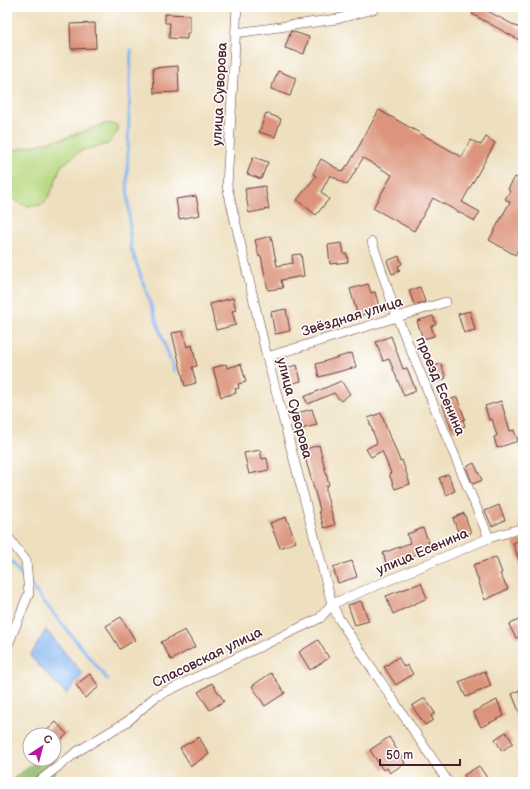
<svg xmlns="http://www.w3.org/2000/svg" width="530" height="789" font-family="'Balsamiq Sans',sans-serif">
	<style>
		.green { fill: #b7d880; stroke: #807c56 }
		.forest { fill: #91b86e; stroke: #6e6c4c }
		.water { fill: #84b6f1; stroke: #676a8e }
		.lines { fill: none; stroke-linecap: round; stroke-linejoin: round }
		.stream { stroke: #84b6f1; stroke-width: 3 }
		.building { fill: #dc947b }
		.street-casing { stroke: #633c41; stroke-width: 10 }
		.street { stroke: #fff; stroke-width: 9 }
		.labels { text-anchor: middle; stroke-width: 3; stroke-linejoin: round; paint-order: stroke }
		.street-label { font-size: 14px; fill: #4a1f2b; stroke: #fff }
	</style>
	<rect width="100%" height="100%" fill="#fff"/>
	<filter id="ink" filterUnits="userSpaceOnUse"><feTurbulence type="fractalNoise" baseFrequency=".025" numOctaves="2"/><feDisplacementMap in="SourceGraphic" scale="8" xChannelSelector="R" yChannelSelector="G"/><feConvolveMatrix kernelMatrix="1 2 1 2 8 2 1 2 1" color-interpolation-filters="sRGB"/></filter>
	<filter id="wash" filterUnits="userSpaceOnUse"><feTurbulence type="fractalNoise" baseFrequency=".012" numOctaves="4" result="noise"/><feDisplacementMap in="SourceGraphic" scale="16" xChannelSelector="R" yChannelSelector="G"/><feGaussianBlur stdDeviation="0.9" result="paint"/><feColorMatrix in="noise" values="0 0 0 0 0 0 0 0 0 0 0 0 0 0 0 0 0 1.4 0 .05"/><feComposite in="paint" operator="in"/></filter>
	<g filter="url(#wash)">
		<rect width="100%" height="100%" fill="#eedfbe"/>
		<path class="green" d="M107,123L117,125L118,131L108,144L82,150L61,166L53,188L44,204C27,209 21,205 7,195V152L65,138Z"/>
		<path class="forest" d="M40,759H51L58,765L50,782H9Z"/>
		<path class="water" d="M46,630L83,674L66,694L30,656Z"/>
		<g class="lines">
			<g class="stream">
				<path d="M131,50L127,182L131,248L174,371"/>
				<path d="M7,557L25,579"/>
				<path d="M31,586L108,680"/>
			</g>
		</g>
		<g id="blocks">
			<g class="building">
				<path d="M476,7H480L523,30V42L472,14Z"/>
				<path d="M165,14L190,15V33H187V39L169,38L170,23H165Z"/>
				<path d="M95,23L96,48L71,49L70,24Z"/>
				<path d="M291,31L309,37L304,54L285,48Z"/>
				<path d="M178,66L179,92L154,93L153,68Z"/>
				<path d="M278,71L296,78L290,96L271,89Z"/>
				<path d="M379,110L462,157L471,140L481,145L486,137L495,143L462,202L480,212L475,221L433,198L414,231L373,208L392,175L363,158L347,185L330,175L321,192L329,199L316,215L297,200L316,176L313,174L321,159L343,172L347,165L348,166Z"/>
				<path d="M266,113L281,119L275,137L259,132Z"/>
				<path d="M253,157L268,162L261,179L247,174Z"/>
				<path d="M515,177L523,181V240L515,255L489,240L510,202L505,199L510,191L508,189Z"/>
				<path d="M265,186L269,209L249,213L245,189Z"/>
				<path d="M196,196L200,215L179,219L176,199Z"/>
				<path d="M271,236L277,266L293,263L292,255L301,254L304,276L281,280L283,288L268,290L261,256L259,257L255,240Z"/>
				<path d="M342,243L344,254H347L348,262L330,264L328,245Z"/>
				<path d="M399,256L402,264L398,266L400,271L392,274L387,261Z"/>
				<path d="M368,284L371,293L375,292L380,310L358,316L350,289Z"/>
				<path d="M420,287L425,302L414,305L409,290Z"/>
				<path d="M233,298L236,310L232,311L236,325L216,330L210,304Z"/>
				<path d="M286,309L290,331L275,334L271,312Z"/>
				<path d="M470,311L475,330L464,333L458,314Z"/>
				<path d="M433,316L436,324L431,326L434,336L423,339L417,321Z"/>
				<path d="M183,331L187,347L192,345L197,366L192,367L196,383L185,386L172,333Z"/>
				<path d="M391,336L403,369L407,368L416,391L404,396L389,359L383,361L376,342Z"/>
				<path d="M352,353L356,367L319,377L316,364Z"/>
				<path d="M226,364L227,368L241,364L246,382L238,384L239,388L235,389L236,393L221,397L213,368Z"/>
				<path d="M441,364L446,378L436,382L431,367Z"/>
				<path d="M297,365L301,381L287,385L282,369Z"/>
				<path d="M341,381L350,394L341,401L334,393L308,404L304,397Z"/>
				<path d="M457,397L465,419L463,420L465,426L452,431L442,403Z"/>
				<path d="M501,401L510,431L514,430L518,441L497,448L494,437L497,436L492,419L489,420L485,406Z"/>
				<path d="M312,409L317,425L297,430L293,414Z"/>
				<path d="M381,413L390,438H391L400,461L402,460L410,484L395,489L389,474L391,473L382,451L371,457L366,449L377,443L368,418Z"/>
				<path d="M319,445L329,485L326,486V493L335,525L324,528L319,511L320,510L303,450Z"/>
				<path d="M260,450L262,459L267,458L269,470L249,474L244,453Z"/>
				<path d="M474,463L482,480L473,484L466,467Z"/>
				<path d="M448,474L455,491L446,495L439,478Z"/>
				<path d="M499,505L505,520L492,526L485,511Z"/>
				<path d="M464,513L471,533L460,537L453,518Z"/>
				<path d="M286,517L296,542L280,548L270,523Z"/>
				<path d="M423,528L431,548L387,566L383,553L410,543L407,534Z"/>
				<path d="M523,539V568H522L513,543Z"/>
				<path d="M496,557L502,573L500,574L508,589L485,600L473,565Z"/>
				<path d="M352,561L357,577L338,583L333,567Z"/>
				<path d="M421,583L427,598L393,614L386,596Z"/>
				<path d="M361,601L369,621L355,625L348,605Z"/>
				<path d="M121,617L135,640L120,649L106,626Z"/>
				<path d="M518,620L523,629V635L516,638L509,625Z"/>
				<path d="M185,630L195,647L171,660L161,642Z"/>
				<path d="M318,640L329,658L310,670L299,652Z"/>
				<path d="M398,657L404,667L407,665L413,674L396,685L384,667Z"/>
				<path d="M485,671L491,686L466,697L459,682Z"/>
				<path d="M271,673L285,693L265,706L252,686Z"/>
				<path d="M90,674L99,687L85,698L76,685Z"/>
				<path d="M212,683L224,701L210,710L198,692Z"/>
				<path d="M523,688V721L512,694Z"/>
				<path d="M425,698L435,713L431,716L433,720L425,725L412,706Z"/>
				<path d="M497,700L504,716L481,727L473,712Z"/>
				<path d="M56,722L67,734L54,746V735H42Z"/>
				<path d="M506,732L513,743L502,751L495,739Z"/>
				<path d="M199,737L209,754L191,766L180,748Z"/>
				<path d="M389,737L405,763L390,773L387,768L383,770L370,750Z"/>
				<path d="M479,766L490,782H468L464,775Z"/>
			</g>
		</g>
	</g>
	<g filter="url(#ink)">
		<use href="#blocks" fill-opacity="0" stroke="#633c41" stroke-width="1"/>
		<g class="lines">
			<g class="street-casing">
				<g id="street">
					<path d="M237,7L227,186L267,357L332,604L339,619L448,782"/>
					<path d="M236,33L337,19L374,9L375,7"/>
					<path d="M372,242L397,317L489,538"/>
					<path d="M267,357L446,302"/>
					<path d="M7,536L26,561L29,593L7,647"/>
					<path d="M38,782L78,751L128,721L155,697L320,618L332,604L489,538L523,528"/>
				</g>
			</g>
			<use href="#street" class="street"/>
		</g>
	</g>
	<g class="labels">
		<g class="street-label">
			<text transform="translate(219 94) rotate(-87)" y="5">улица Суворова</text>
			<text transform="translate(352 316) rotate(-17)" y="5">Звёздная улица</text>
			<text transform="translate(441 386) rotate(67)" y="5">проезд Есенина</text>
			<text transform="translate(295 408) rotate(75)" y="5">улица Суворова</text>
			<text transform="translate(422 551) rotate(-23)" y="5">улица Есенина</text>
			<text transform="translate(207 657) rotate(-26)" y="5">Спасовская улица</text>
		</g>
	</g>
	<rect width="530" height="789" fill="none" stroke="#fff" stroke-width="24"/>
	<g transform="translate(42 747) rotate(36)"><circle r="19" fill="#ffffff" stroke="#b7a5aa"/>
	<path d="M0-3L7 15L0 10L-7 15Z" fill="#b5179e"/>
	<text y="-6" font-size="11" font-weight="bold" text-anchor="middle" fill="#4a1f2b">С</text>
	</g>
	<path d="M380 759v6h80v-6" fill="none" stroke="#4a1f2b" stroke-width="2"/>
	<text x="386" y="759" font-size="12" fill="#4a1f2b" stroke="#ffffff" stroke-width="3" paint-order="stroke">50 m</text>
</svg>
